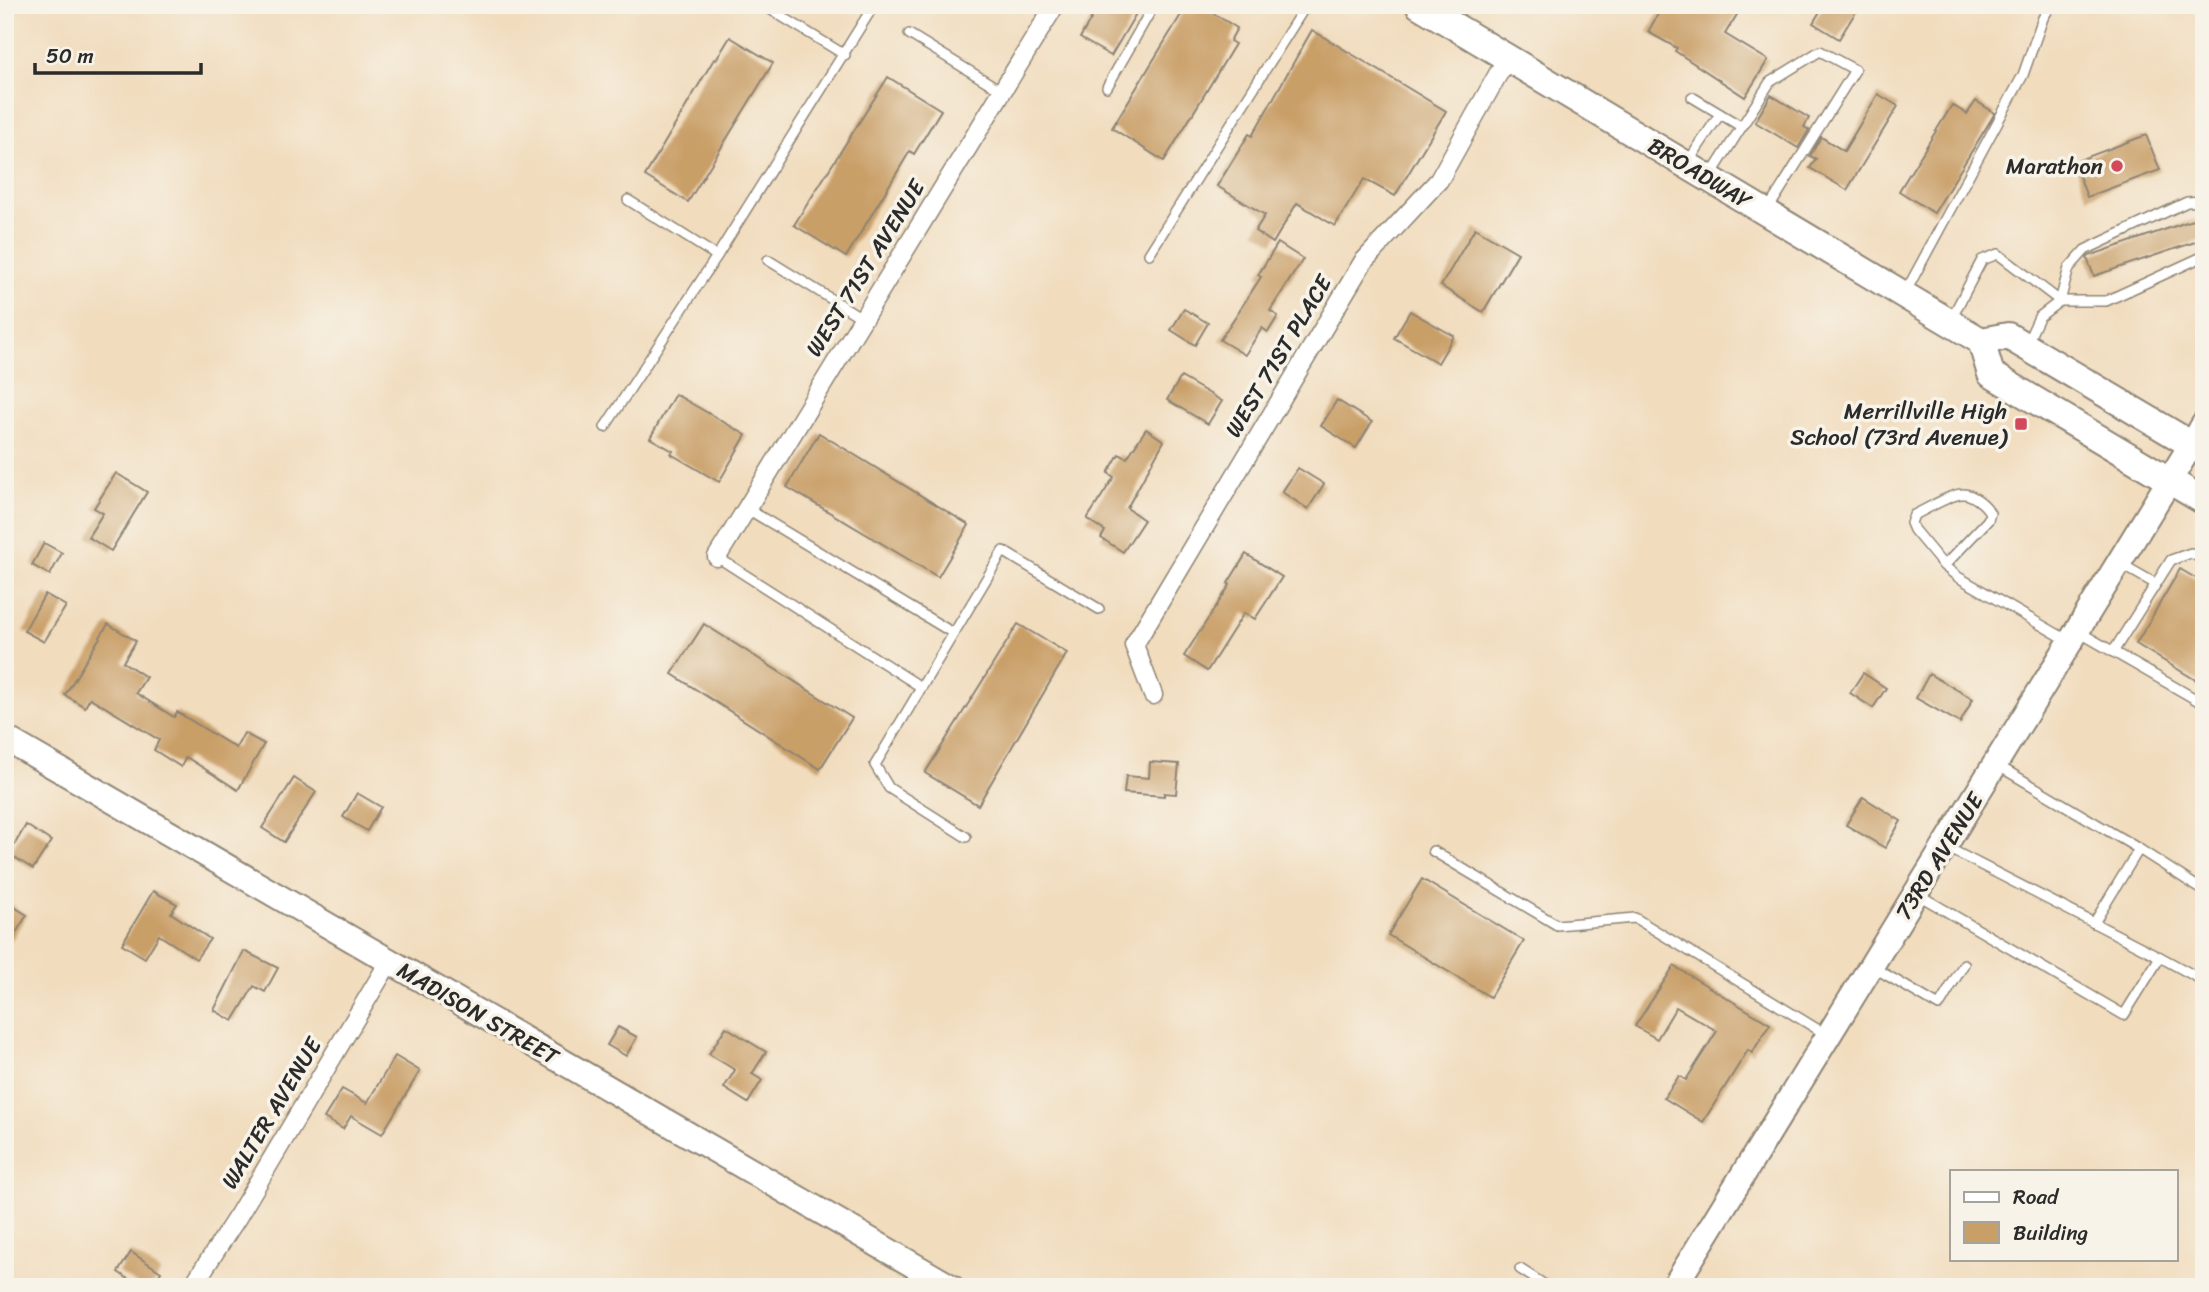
<svg xmlns="http://www.w3.org/2000/svg" width="2209" height="1292" font-family="Sriracha,sans-serif">
	<style>
		.building { fill: #c99f68 }
		.lines { fill: none; stroke-linecap: round; stroke-linejoin: round }
		.lane-casing { stroke: #8e8474; stroke-width: 12 }
		.street-casing { stroke: #8e8474; stroke-width: 21 }
		.secondary-casing { stroke: #8e8474; stroke-width: 28 }
		.primary-casing { stroke: #8e8474; stroke-width: 30 }
		.lane { stroke: #fff; stroke-width: 9 }
		.street { stroke: #fff; stroke-width: 18 }
		.secondary { stroke: #fff; stroke-width: 24 }
		.primary { stroke: #fff; stroke-width: 26 }
		.poi-dot { fill: #d1495b; stroke: #f7f3e8; stroke-width: 2.5 }
		.labels { text-anchor: middle; stroke-width: 7; stroke-linejoin: round; paint-order: stroke }
		.poi-label { font-size: 23px; fill: #2b2b2b; stroke: #f7f3e8; text-anchor: end }
		.street-label { font-size: 23px; fill: #2b2b2b; stroke: #f7f3e8 }
	</style>
	<rect width="100%" height="100%" fill="#f7f3e8"/>
	<filter id="ink" filterUnits="userSpaceOnUse"><feTurbulence type="fractalNoise" baseFrequency=".0143" numOctaves="2"/><feDisplacementMap in="SourceGraphic" scale="14" xChannelSelector="R" yChannelSelector="G"/><feConvolveMatrix kernelMatrix="1 2 1 2 8 2 1 2 1" color-interpolation-filters="sRGB"/></filter>
	<filter id="wash" filterUnits="userSpaceOnUse"><feTurbulence type="fractalNoise" baseFrequency=".00686" numOctaves="4" result="noise"/><feDisplacementMap in="SourceGraphic" scale="28" xChannelSelector="R" yChannelSelector="G"/><feGaussianBlur stdDeviation="1.57" result="paint"/><feColorMatrix in="noise" values="0 0 0 0 0 0 0 0 0 0 0 0 0 0 0 0 0 1.4 0 .05"/><feComposite in="paint" operator="in"/></filter>
	<g filter="url(#wash)">
		<rect width="100%" height="100%" fill="#f1dcbd"/>
		<g id="blocks">
			<g class="building">
				<path d="M1099,5H1141L1111,56L1080,38Z"/>
				<path d="M1187,5H1200L1237,28L1230,41L1235,44L1164,161L1112,128Z"/>
				<path d="M1663,5H1743L1725,34L1768,60L1745,97L1675,51L1677,48L1648,32Z"/>
				<path d="M1824,5H1860L1839,39L1813,23Z"/>
				<path d="M1312,30L1446,111L1395,196L1364,179L1335,226L1297,203L1273,243L1255,231L1265,215L1217,186L1249,134L1252,136Z"/>
				<path d="M730,37L773,63L688,202L645,176L714,59L716,60Z"/>
				<path d="M888,77L941,110L914,154L910,151L846,257L794,225Z"/>
				<path d="M1878,94L1898,106L1847,190L1810,168L1816,159L1810,156L1821,137L1844,151Z"/>
				<path d="M1771,95L1809,118L1804,127L1809,130L1798,148L1755,122Z"/>
				<path d="M1976,101L1995,113L1934,213L1899,191L1952,105L1967,114Z"/>
				<path d="M2146,135L2160,170L2087,197L2074,162Z"/>
				<path d="M2204,216V239L2094,276L2087,258L2089,256Z"/>
				<path d="M1475,228L1518,253L1483,312L1441,286Z"/>
				<path d="M1278,243L1303,259L1270,311L1278,316L1268,332L1262,328L1245,355L1220,340L1261,277L1258,275Z"/>
				<path d="M1184,309L1208,323L1195,345L1171,330Z"/>
				<path d="M1410,311L1454,336L1438,363L1394,338Z"/>
				<path d="M1181,377L1222,401L1208,424L1167,400Z"/>
				<path d="M675,394L746,435L719,482L671,454L673,451L650,438Z"/>
				<path d="M1337,400L1372,422L1356,448L1321,426Z"/>
				<path d="M1146,429L1164,441L1127,508L1144,520L1123,552L1101,538L1105,531L1087,519L1114,477L1108,473L1119,454L1127,458Z"/>
				<path d="M819,433L969,525L938,577L787,487Z"/>
				<path d="M1298,468L1324,484L1308,509L1282,492Z"/>
				<path d="M116,473L147,492L111,551L88,537L103,513L94,508Z"/>
				<path d="M44,543L62,553L50,575L32,565Z"/>
				<path d="M1246,554L1282,577L1255,619L1244,613L1207,671L1184,656L1230,585L1228,583Z"/>
				<path d="M2180,569L2204,583V685L2136,644Z"/>
				<path d="M45,594L66,606L44,642L24,631Z"/>
				<path d="M108,624L136,641L123,662L146,677L136,693L174,717L177,712L236,748L244,733L264,744L238,790L186,757L181,767L154,750L159,740L90,698L85,707L65,695Z"/>
				<path d="M704,624L852,718L820,769L672,674Z"/>
				<path d="M1018,624L1067,653L978,805L925,773Z"/>
				<path d="M1863,673L1886,688L1873,708L1850,693Z"/>
				<path d="M1929,674L1973,699L1960,723L1916,698Z"/>
				<path d="M1150,762L1179,764L1176,794L1164,793V796L1124,793L1126,776L1149,778Z"/>
				<path d="M294,778L316,792L284,842L262,828Z"/>
				<path d="M357,793L381,807L367,831L343,817Z"/>
				<path d="M1863,797L1901,821L1885,848L1846,825Z"/>
				<path d="M26,825L51,841L33,869L9,854Z"/>
				<path d="M1422,879L1524,941L1490,997L1388,935Z"/>
				<path d="M153,891L177,904L171,913L210,939L196,959L159,935L145,958L122,944Z"/>
				<path d="M5,901L27,915L5,950Z"/>
				<path d="M244,951L278,968L265,992L254,986L233,1021L214,1010Z"/>
				<path d="M1674,966L1770,1024L1752,1053L1748,1050L1703,1122L1664,1098L1679,1076L1686,1080L1717,1031L1676,1007L1657,1039L1635,1026Z"/>
				<path d="M618,1027L637,1037L626,1056L607,1045Z"/>
				<path d="M726,1027L766,1052L752,1074L762,1080L748,1103L724,1088L735,1070L709,1054Z"/>
				<path d="M395,1056L420,1071L382,1134L351,1116L343,1129L324,1118L342,1089L367,1103Z"/>
				<path d="M131,1252L161,1272L152,1287H140L118,1272Z"/>
			</g>
		</g>
	</g>
	<g filter="url(#ink)">
		<use href="#blocks" fill-opacity="0" stroke="#8e8474" stroke-width="2"/>
		<g class="lines">
			<g class="lane-casing">
				<g id="lane">
					<path d="M763,5L845,55"/>
					<path d="M909,34L1002,91"/>
					<path d="M1107,87L1154,5"/>
					<path d="M1692,97L1742,127"/>
					<path d="M1688,162L1720,114"/>
					<path d="M1711,175L1770,82L1820,51L1855,70L1767,211"/>
					<path d="M628,200L717,256"/>
					<path d="M1149,254L1306,5"/>
					<path d="M768,260L862,318"/>
					<path d="M1905,293L2023,75L2043,18L2051,5"/>
					<path d="M1950,321L1982,260L1998,254L2060,301L2069,268L2085,250L2187,202L2204,201"/>
					<path d="M2027,343L2039,317L2060,301H2106L2204,256"/>
					<path d="M605,427L717,256L874,5"/>
					<path d="M746,508L953,633"/>
					<path d="M717,557L921,687"/>
					<path d="M2121,564L2156,584"/>
					<path d="M1944,566L1988,520L1990,513C1986,505 1972,493 1962,494C1951,494 1925,510 1914,515L1911,523L1914,530L1944,566L1958,577L2069,641"/>
					<path d="M2079,632L2204,704"/>
					<path d="M2113,652L2171,560L2191,553L2204,560"/>
					<path d="M1997,765L2139,849"/>
					<path d="M966,837L889,788L875,765L1003,551L1099,609"/>
					<path d="M1946,847L2160,957"/>
					<path d="M1433,851L1557,925L1635,918L1827,1035"/>
					<path d="M1917,894L2124,1015L2160,957L2204,981"/>
					<path d="M2094,923L2139,849L2204,891"/>
					<path d="M1873,967L1939,1006L1964,964"/>
					<path d="M1520,1269L1548,1287"/>
				</g>
			</g>
			<g class="street-casing">
				<g id="street">
					<path d="M717,557L1055,5"/>
					<path d="M1153,695L1134,645L1363,262L1439,180L1507,58"/>
					<path d="M192,1287L238,1216L389,962"/>
				</g>
			</g>
			<g class="secondary-casing">
				<g id="secondary">
					<path d="M5,738L951,1287"/>
					<path d="M1674,1287L2204,424"/>
				</g>
			</g>
			<g class="primary-casing">
				<g id="primary">
					<path d="M1419,5L1981,341L2008,336L2204,452"/>
					<path d="M1981,341L1991,374L2204,501"/>
				</g>
			</g>
			<use href="#lane" class="lane"/>
			<use href="#street" class="street"/>
			<use href="#secondary" class="secondary"/>
			<use href="#primary" class="primary"/>
		</g>
	</g>
	<g class="poi-dot">
		<circle cx="2117" cy="166" r="7"/>
		<rect x="2014" y="417" width="14" height="14" rx="3.5"/>
	</g>
	<g class="labels">
		<g class="poi-label">
			<text x="2103" y="174">Marathon</text>
			<text x="2007" y="419">Merrillville High<tspan x="2007" dy="26">School (73rd Avenue)</tspan></text>
		</g>
		<g class="street-label">
			<text transform="translate(1700 173) rotate(31)" y="8">BROADWAY</text>
			<text transform="translate(865 268) rotate(-58)" y="8">WEST 71ST AVENUE</text>
			<text transform="translate(1278 356) rotate(-59)" y="8">WEST 71ST PLACE</text>
			<text transform="translate(1939 856) rotate(-58)" y="8">73RD AVENUE</text>
			<text transform="translate(478 1013) rotate(30)" y="8">MADISON STREET</text>
			<text transform="translate(271 1113) rotate(-59)" y="8">WALTER AVENUE</text>
		</g>
	</g>
	<rect width="2209" height="1292" fill="none" stroke="#f7f3e8" stroke-width="28"/>
	<rect x="1950" y="1170" width="228" height="91" fill="#f7f3e8" stroke="#a5a39c" stroke-width="2"/>
	<rect x="1964" y="1192" width="35" height="10" fill="#ffffff" stroke="#a5a39c" stroke-width="2"/>
	<text x="2013" y="1204" font-size="21" fill="#2b2b2b">Road</text>
	<rect x="1964" y="1222" width="35" height="21" fill="#c99f68" stroke="#a5a39c" stroke-width="2"/>
	<text x="2013" y="1240" font-size="21" fill="#2b2b2b">Building</text>
	<path d="M35 63v10h166v-10" fill="none" stroke="#2b2b2b" stroke-width="3.5"/>
	<text x="46" y="63" font-size="21" fill="#2b2b2b" stroke="#f7f3e8" stroke-width="5" paint-order="stroke">50 m</text>
</svg>
